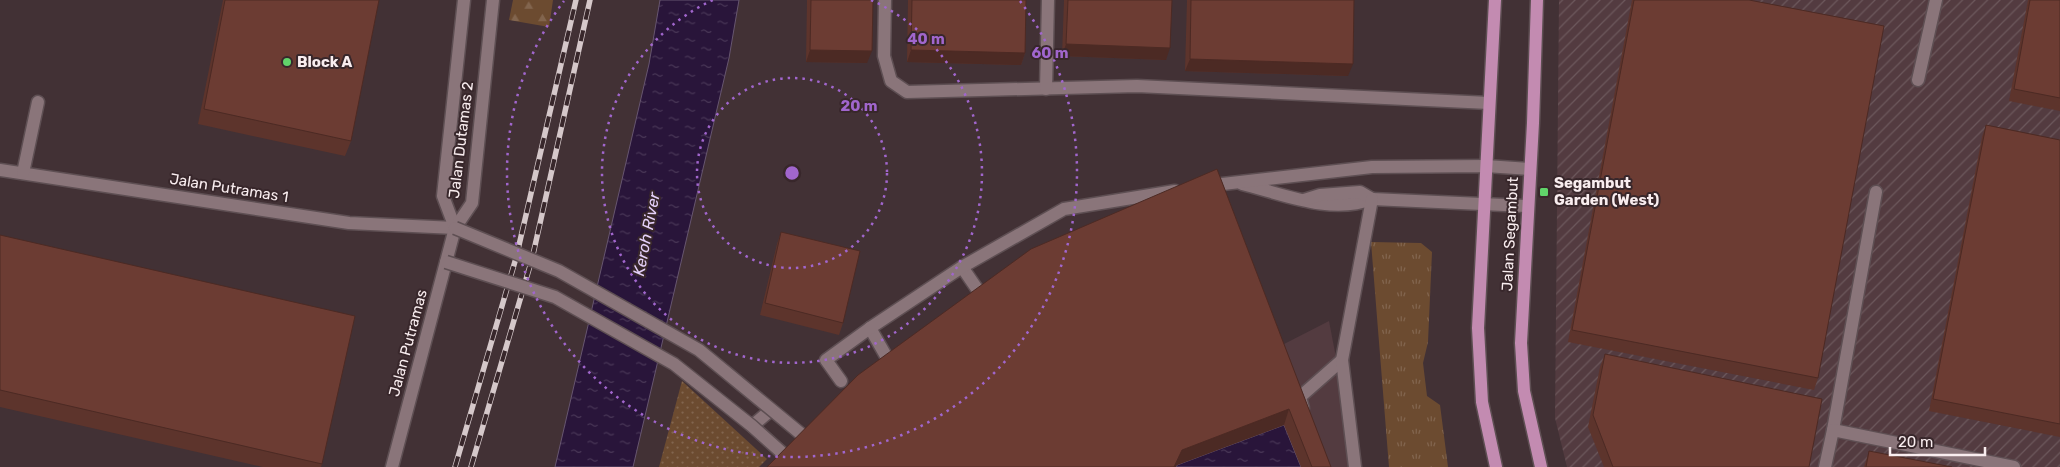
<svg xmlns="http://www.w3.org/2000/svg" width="2060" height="467" font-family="Rubik,sans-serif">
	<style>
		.built { fill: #533b40 }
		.industrial { fill: url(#industrial-furrows) }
		.grass { fill: url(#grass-tufts) }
		.forest { fill: url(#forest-firs) }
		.park { fill: url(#park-dots) }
		.water { fill: url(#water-ripples); stroke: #675670 }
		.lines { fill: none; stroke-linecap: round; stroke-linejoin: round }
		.minor-casing { stroke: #5e4f53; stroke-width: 15 }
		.major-casing { stroke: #5e4f53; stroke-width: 15 }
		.minor { stroke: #8a757a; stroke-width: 12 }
		.major { stroke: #c38bb1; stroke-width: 12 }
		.rail-casing { stroke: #d5c8ca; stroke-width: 5.5 }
		.rail { stroke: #38272b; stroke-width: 4; stroke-dasharray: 11; stroke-linecap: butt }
		.minor-bridge-casing { stroke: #5e4f53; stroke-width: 15; stroke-linecap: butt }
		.minor-bridge { stroke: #8a757a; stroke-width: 12 }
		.wall { fill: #5d342c }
		.shaded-wall { fill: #4c2a24 }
		.building { fill: #6c3c33; stroke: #4c2a24 }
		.ring { fill: none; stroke: #a166cd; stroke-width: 2.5; stroke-dasharray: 2.5 5 }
		.poi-dot { fill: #61d46a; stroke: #38272b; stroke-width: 2 }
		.labels { text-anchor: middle; stroke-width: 4; stroke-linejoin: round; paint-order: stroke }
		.poi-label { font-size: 15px; font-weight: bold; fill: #f9edef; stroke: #38272b; text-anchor: start }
		.street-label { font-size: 15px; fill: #f9edef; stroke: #38272b }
		.water-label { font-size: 16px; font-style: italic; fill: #e5d0fa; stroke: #38272b }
		.centre { fill: #a166cd; stroke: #38272b; stroke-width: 2.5 }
		.ring-label { font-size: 15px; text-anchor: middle; font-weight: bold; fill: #a166cd; stroke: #38272b; stroke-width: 4; stroke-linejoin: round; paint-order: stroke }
	</style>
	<defs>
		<pattern id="industrial-furrows" width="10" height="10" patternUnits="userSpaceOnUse" patternTransform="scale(1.25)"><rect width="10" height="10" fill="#533b40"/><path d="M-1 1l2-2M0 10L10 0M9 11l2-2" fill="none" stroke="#6c585c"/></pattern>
		<pattern id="grass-tufts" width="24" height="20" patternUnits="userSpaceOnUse" patternTransform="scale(1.25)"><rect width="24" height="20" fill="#6c4b30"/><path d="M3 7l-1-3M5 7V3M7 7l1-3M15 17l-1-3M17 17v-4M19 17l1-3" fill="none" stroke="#82654e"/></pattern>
		<pattern id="forest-firs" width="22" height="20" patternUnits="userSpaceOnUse" patternTransform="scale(1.25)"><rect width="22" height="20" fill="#6c4b30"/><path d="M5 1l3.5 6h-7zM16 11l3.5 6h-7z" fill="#82654e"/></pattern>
		<pattern id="park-dots" width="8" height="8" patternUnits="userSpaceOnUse" patternTransform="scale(1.25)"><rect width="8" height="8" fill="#6c4b30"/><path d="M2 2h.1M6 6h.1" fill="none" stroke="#82654e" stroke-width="1.8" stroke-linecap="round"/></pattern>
		<pattern id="water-ripples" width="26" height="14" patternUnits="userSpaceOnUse" patternTransform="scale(1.25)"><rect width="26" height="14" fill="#29153a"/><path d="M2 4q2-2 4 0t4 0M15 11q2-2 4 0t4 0" fill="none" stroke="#493757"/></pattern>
	</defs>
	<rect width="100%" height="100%" fill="#423135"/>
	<path class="built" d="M1329,321L1357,467H1085L1136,420Z"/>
	<path class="industrial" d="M1559,0H2060V467H1567L1555,418Z"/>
	<path class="grass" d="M1371,242L1421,243L1432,252L1428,342L1423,363L1427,396L1440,405L1448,467H1389Z"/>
	<path class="forest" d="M513,0H553L549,27L509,20Z"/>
	<path class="park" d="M682,381L767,459L759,467H659Z"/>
	<g class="water">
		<path d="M660,0H739L729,58L633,467H555L649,64Z"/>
		<path d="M1284,425L1301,467H1176L1177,465Z"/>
	</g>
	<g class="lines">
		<g class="minor-casing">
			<g id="minor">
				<path d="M885,0L884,56L891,81L907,92L1137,86L1489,103"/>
				<path d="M1918,80L1936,0"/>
				<path d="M1046,89L1048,0"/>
				<path d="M0,170L349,223L455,228"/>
				<path d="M23,173L38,102"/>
				<path d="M1242,184C1283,194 1331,215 1372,199L1528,206"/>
				<path d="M1205,186L1372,167L1486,166L1530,169"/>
				<path d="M1304,200L1320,195L1360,192L1372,199"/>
				<path d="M455,228L443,196L464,0"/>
				<path d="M962,267L986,302"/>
				<path d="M870,328L890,363L897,367"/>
				<path d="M841,381L826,360L870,328L962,267L1064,209L1175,191"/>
				<path d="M1303,408L1300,397L1342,360"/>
				<path d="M752,426L771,410"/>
				<path d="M1833,430L1876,192"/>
				<path d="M392,467L455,228L472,203L493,0"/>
				<path d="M1355,467L1342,360L1372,199"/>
				<path d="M1825,467L1833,430L2014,467"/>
			</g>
		</g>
		<g class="major-casing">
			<g id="major">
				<path d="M1495,0L1478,328L1482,402L1496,467"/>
				<path d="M1537,0L1533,123L1521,343L1524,391L1541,467"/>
			</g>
		</g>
		<use href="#minor" class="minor"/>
		<use href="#major" class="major"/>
		<g class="rail-casing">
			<g id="rail">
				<path d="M455,467L516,258L576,0"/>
				<path d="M471,467L532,259L590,0"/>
			</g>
		</g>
		<use href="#rail" class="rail"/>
		<g class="minor-bridge-casing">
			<g id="minor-bridge">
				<path d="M455,228L559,271L699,350L812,443"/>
				<path d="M446,262L555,297L674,364L752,426L798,467"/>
			</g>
		</g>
		<use href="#minor-bridge" class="minor-bridge"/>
	</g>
	<g class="wall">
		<path d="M223,0H379L351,141L345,156L198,124Z"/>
		<path d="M807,0H873L867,63L806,62Z"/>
		<path d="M908,0H1026L1025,53L1021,65L907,62Z"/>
		<path d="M1064,0H1172L1166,60L1062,56Z"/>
		<path d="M1187,0H1354L1348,76L1185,71Z"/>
		<path d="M1632,0H1749L1818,378L1814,390L1568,342Z"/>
		<path d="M2028,0H2060V111L2009,101Z"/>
		<path d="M1986,125L2060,140V437L1929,411L1982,137Z"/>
		<path d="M1217,169L1331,467H1301L1284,425L1177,465Z"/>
		<path d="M781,232L843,323L839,335L760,315L777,244Z"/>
		<path d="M0,235L322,464L321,467H263L0,407Z"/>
		<path d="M1605,354L1809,467H1604L1588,427L1600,367Z"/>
		<path d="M1869,451L1952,467H1864Z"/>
	</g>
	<g class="shaded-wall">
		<path d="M1066,44L1170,48L1166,60L1062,56Z"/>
		<path d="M810,50L872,51L867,63L806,62Z"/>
		<path d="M911,50L1025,53L1021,65L907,62Z"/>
		<path d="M1190,59L1353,64L1348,76L1185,71Z"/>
		<path d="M1289,409L1284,425L1177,465L1176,467H1174L1182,450Z"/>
	</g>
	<g class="building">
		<path d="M225,0H379L351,141L204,109Z"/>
		<path d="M811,0H873L872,51L810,50Z"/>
		<path d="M912,0H1026L1025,53L911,50Z"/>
		<path d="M1068,0H1172L1170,48L1066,44Z"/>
		<path d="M1191,0H1354L1353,64L1190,59Z"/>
		<path d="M1634,0H1749L1884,26L1818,378L1572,330Z"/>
		<path d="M2030,0H2060V98L2014,89Z"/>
		<path d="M1986,125L2060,140V424L1933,399Z"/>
		<path d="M1217,169L1331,467H1312L1289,409L1182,450L1174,467H767L858,375L1031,249Z"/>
		<path d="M781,232L860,251L843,323L765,303Z"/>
		<path d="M0,235L355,316L322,464L0,390Z"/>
		<path d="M1605,354L1822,399L1809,467H1613L1593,415Z"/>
		<path d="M1869,451L1952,467H1866Z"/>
	</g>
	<g class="ring">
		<circle cx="792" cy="173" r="95"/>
		<path d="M871 0A190 190 0 1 1 713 0"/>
		<path d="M1020 1A285 285 0 1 1 564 1"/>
	</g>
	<g class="poi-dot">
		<circle cx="287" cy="62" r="5"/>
		<rect x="1539" y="187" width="10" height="10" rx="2.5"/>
	</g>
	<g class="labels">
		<g class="poi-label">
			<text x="297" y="67">Block A</text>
			<text x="1554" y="188">Segambut<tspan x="1554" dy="17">Garden (West)</tspan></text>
		</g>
		<g class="street-label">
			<text transform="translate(461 140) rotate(-83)" y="5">Jalan Dutamas 2</text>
			<text transform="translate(229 188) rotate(9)" y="5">Jalan Putramas 1</text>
			<text transform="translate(1510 234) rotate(-87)" y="5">Jalan Segambut</text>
			<text transform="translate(408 343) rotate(-75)" y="5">Jalan Putramas</text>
		</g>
		<g class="water-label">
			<text transform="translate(646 234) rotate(-79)" y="6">Keroh River</text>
		</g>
	</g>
	<circle cx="792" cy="173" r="8" class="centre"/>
	<g class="ring-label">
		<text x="926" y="44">40 m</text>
		<text x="1050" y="58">60 m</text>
		<text x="859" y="111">20 m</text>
	</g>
	<path d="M1890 447v8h95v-8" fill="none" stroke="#f9edef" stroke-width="2.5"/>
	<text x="1898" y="447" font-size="15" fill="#f9edef" stroke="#38272b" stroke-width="4" paint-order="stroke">20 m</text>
</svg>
